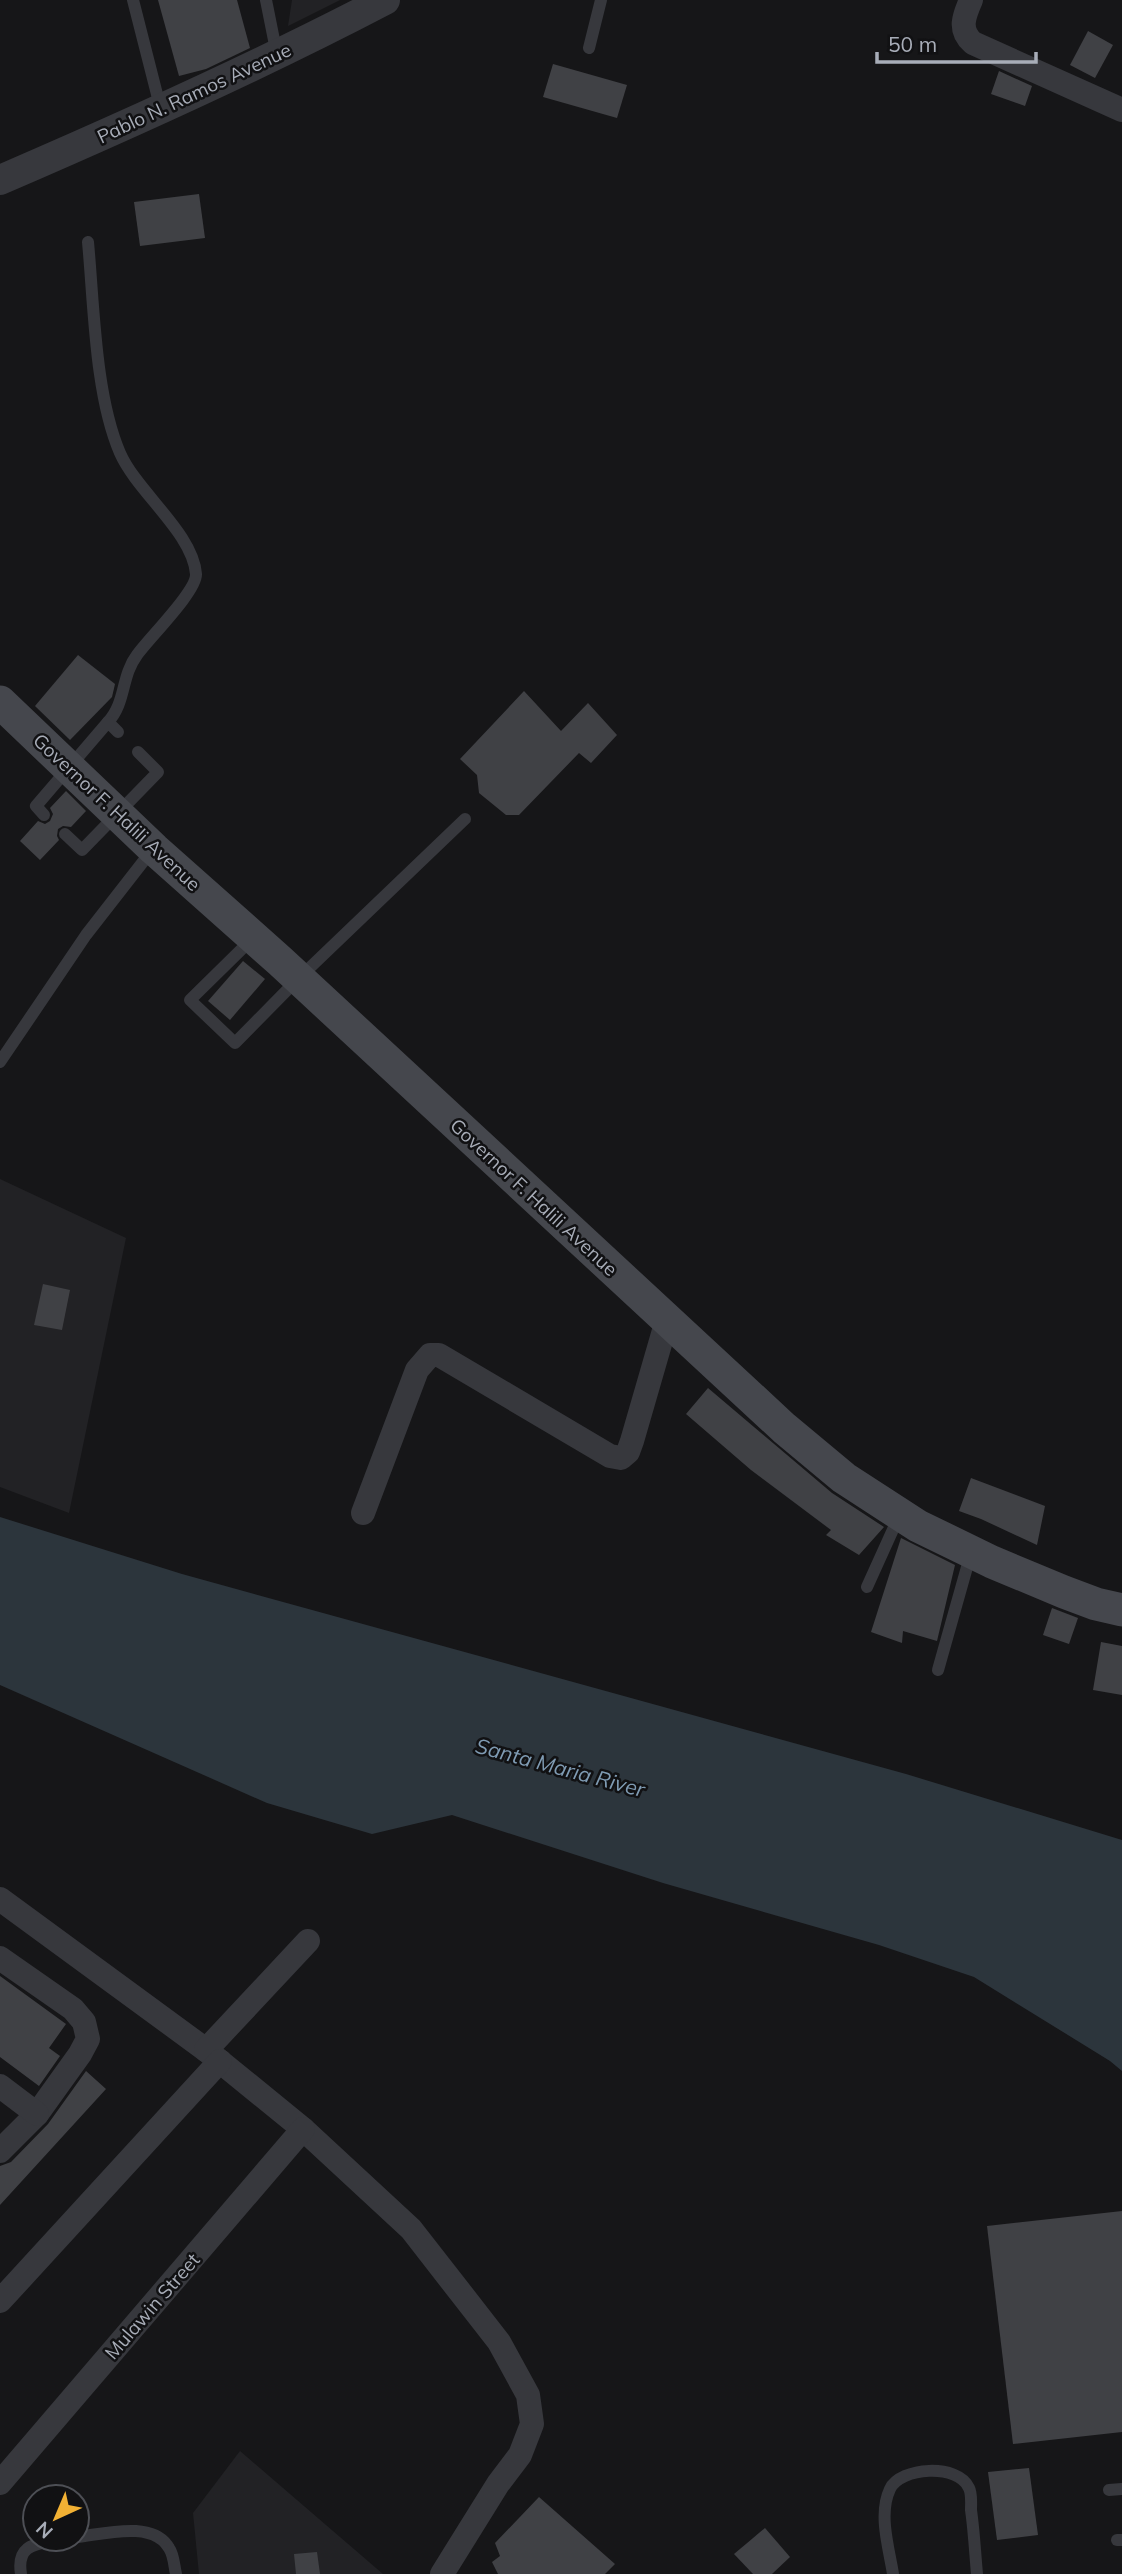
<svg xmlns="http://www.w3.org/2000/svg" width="1122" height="2574" font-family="Mulish,sans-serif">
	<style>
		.built { fill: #222225 }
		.water { fill: #2c353c }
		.building { fill: #404145 }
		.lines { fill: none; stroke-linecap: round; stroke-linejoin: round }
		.service { stroke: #37383d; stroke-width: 12 }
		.minor { stroke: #37383d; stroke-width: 24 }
		.tertiary { stroke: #37383d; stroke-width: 30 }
		.secondary { stroke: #45474d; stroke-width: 33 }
		.labels { text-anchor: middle; stroke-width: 5; stroke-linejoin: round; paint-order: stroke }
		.street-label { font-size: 19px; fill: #a8adb8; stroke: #111113 }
		.water-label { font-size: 21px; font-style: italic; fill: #7f9bb3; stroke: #111113 }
	</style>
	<rect width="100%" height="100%" fill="#161618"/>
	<g class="built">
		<path d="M292,0H340L288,26Z"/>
		<path d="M0,1179L126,1238L69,1513L0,1487Z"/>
		<path d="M240,2451L383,2574H199L193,2513Z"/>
	</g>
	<path class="water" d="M0,1517L182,1574L906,1774L1122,1840V2071L1110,2061L974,1977L879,1945L663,1883L452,1815L372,1834L267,1803L0,1685Z"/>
	<g class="building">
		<path d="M158,0H237L250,48L206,69L179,76Z"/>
		<path d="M1088,31L1113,45L1095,78L1070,65Z"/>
		<path d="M553,64L627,85L617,118L543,97Z"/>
		<path d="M999,71L1032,86L1025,106L991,94Z"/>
		<path d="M199,194L205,238L140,246L134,202Z"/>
		<path d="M78,655L115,684L112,697L70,740L35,706Z"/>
		<path d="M524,691L561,731L588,703L617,735L591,763L579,753L519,815H506L479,793L477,775L460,759Z"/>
		<path d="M66,791L86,811L71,827L63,826L58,829L57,836L59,840L40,860L20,841L38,821L45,824L50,821L53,814L50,808Z"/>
		<path d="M243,961L265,979L230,1020L208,1001Z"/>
		<path d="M43,1284L70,1290L62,1330L34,1325Z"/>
		<path d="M708,1388L832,1493L884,1527L859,1555L826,1535L831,1530L751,1470L686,1414Z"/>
		<path d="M971,1478L1045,1506L1037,1545L981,1519L959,1511Z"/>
		<path d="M901,1538L955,1565L937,1641L903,1631L902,1643L871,1632Z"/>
		<path d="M1052,1608L1078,1618L1069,1644L1043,1635Z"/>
		<path d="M1101,1642L1122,1646V1695L1093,1690Z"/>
		<path d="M0,1976L66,2024L49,2048L60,2056L39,2086L0,2057Z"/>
		<path d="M86,2071L106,2089L0,2205V2166L11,2162L48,2124Z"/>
		<path d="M1122,2211V2432L1013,2444L987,2226Z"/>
		<path d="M1029,2468L1038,2535L997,2540L988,2472Z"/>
		<path d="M539,2497L615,2564L605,2574H498L492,2562L500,2556L495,2543Z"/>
		<path d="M765,2528L790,2557L772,2574H753L734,2554Z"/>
		<path d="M317,2552L320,2574H296L294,2554Z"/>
	</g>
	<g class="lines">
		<g class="service">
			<path d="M133,0L161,110"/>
			<path d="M266,0L277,55"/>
			<path d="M589,48L601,0"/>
			<path d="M88,242C94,306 95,395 120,453C137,492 193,533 196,574C197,591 149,638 137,655C121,676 126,703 108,722"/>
			<path d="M44,815L36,806L108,722L118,732"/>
			<path d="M65,834L82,850L158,772L138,752"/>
			<path d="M253,938L190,1000L235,1043L298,979L465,819"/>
			<path d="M0,1062L86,935L153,849"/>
			<path d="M867,1587L900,1514"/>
			<path d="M938,1670L971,1553"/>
			<path d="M1109,2490L1122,2489"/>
			<path d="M77,2537C104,2534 153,2520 169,2548C174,2555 174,2566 176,2574"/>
			<path d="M1117,2540H1122"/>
			<path d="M21,2574C16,2544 36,2544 60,2539"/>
			<path d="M893,2574C889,2548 878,2514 890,2489C900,2467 958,2463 969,2488C972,2494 971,2503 971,2510C974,2531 975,2552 977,2574"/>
		</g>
		<g class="minor">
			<path d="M971,0C964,16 958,30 973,43L1122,110"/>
			<path d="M363,1513L417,1370L430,1355H439L610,1456L621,1458L628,1452L632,1441L667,1320"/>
			<path d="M0,1899L206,2050L303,2129L411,2229L499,2342L528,2395L532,2424L520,2455L498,2484L442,2574"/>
			<path d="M0,1958L73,2009L84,2022L88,2039L80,2054L37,2114L0,2151"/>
			<path d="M206,2050L308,1941"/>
			<path d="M0,2086L37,2114"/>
			<path d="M0,2301L220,2061"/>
			<path d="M0,2483L303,2129"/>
		</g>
		<path class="tertiary" d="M0,180C130,124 259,66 385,0"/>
		<path class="secondary" d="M0,702L154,849L280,961L784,1428L844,1478L918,1526L992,1562L1064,1592L1096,1604L1122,1610"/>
	</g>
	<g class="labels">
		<g class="street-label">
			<text transform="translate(194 93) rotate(-25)" y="7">Pablo N. Ramos Avenue</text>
			<text transform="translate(117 812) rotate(43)" y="7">Governor F. Halili Avenue</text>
			<text transform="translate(534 1197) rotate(43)" y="7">Governor F. Halili Avenue</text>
			<text transform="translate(152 2306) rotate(-49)" y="7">Mulawin Street</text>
		</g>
		<g class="water-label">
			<text transform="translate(560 1768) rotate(15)" y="7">Santa Maria River</text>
		</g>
	</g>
	<g transform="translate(56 2518) rotate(224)"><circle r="33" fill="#111113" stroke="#4d4f55" stroke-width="2"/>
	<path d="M0-5L12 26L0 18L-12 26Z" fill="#f2b134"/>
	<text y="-10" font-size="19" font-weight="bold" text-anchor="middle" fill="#a8adb8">N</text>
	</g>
	<path d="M877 52v10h159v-10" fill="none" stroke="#a8adb8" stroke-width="3.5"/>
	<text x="888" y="52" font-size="21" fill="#a8adb8" stroke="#111113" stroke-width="5" paint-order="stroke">50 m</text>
</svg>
